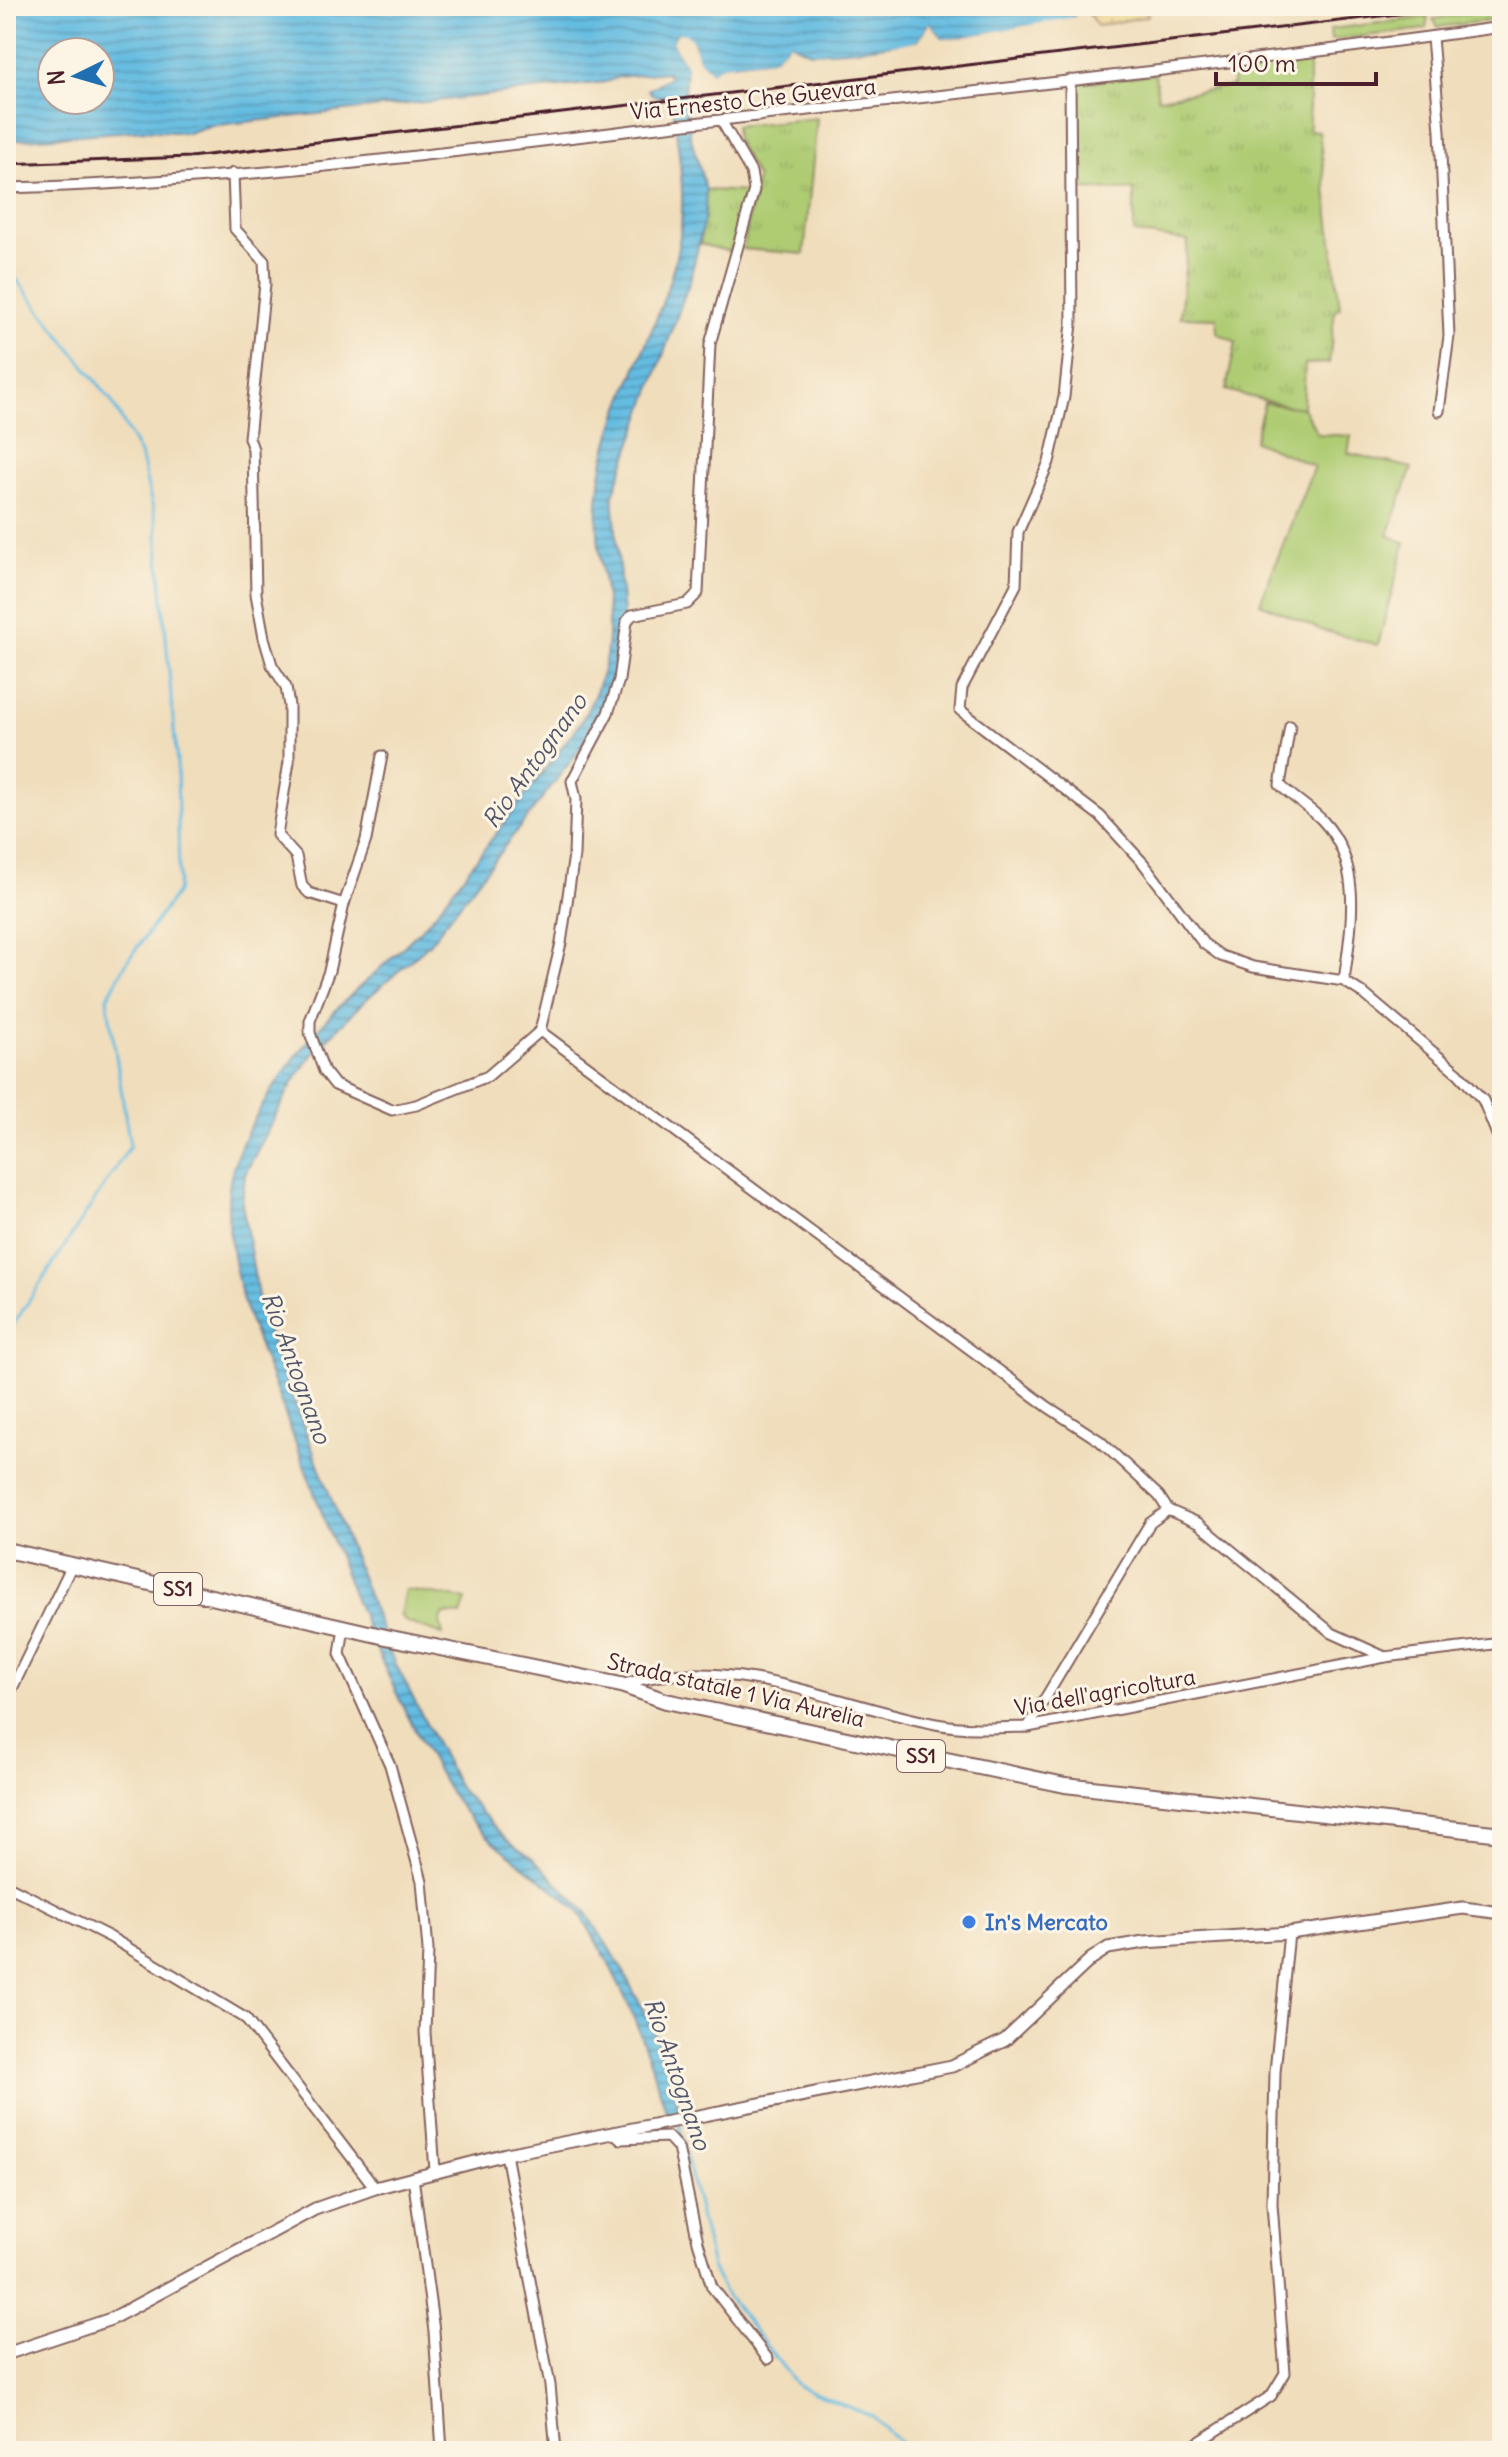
<svg xmlns="http://www.w3.org/2000/svg" width="1508" height="2457" font-family="Delius,sans-serif">
	<style>
		.green { fill: #afcc73; stroke: #7c764f; stroke-width: 2 }
		.sand { fill: url(#sand-dots); stroke: #9c7c64; stroke-width: 2 }
		.park { fill: url(#park-tufts); stroke: #7c764f; stroke-width: 2 }
		.water { fill: url(#water-rules); stroke: #576e86; stroke-width: 2; fill-rule: evenodd }
		.pier { fill: #f0ddbb }
		.lines { fill: none; stroke-linecap: round; stroke-linejoin: round }
		.stream { stroke: #64bce1; stroke-width: 3 }
		.minor-casing { stroke: #84625d; stroke-width: 13 }
		.tertiary-casing { stroke: #84625d; stroke-width: 15 }
		.primary-casing { stroke: #84625d; stroke-width: 18 }
		.minor { stroke: #fff; stroke-width: 9 }
		.tertiary { stroke: #fff; stroke-width: 11 }
		.primary { stroke: #fff; stroke-width: 14 }
		.rail { stroke: #4a1f2b; stroke-width: 3 }
		.shop-dot { fill: #3f7fe0; stroke: #fcf5e5; stroke-width: 3 }
		.labels { text-anchor: middle; stroke-width: 6; stroke-linejoin: round; paint-order: stroke }
		.shield { fill: #fcf5e5; stroke: #7f5f63; stroke-width: 2 }
		.shield-label { font-size: 20px; font-weight: bold; fill: #4a1f2b }
		.street-label { font-size: 22px; fill: #4a1f2b; stroke: #fcf5e5 }
		.shop-label { font-size: 22px; font-weight: bold; fill: #366cbe; stroke: #fcf5e5; text-anchor: start }
		.water-label { font-size: 24px; font-style: italic; fill: #53566b; stroke: #fcf5e5 }
	</style>
	<defs>
		<pattern id="sand-dots" width="8" height="8" patternUnits="userSpaceOnUse" patternTransform="scale(2)"><rect width="8" height="8" fill="#eeda9e"/><path d="M2 2h.1M6 6h.1" fill="none" stroke="#cebb88" stroke-width="1.8" stroke-linecap="round"/></pattern>
		<pattern id="park-tufts" width="24" height="20" patternUnits="userSpaceOnUse" patternTransform="scale(2)"><rect width="24" height="20" fill="#afcc73"/><path d="M3 7l-1-3M5 7V3M7 7l1-3M15 17l-1-3M17 17v-4M19 17l1-3" fill="none" stroke="#98af64"/></pattern>
		<pattern id="water-rules" width="6" height="5" patternUnits="userSpaceOnUse" patternTransform="scale(2)"><rect width="6" height="5" fill="#64bce1"/><path d="M0 2.5h6" fill="none" stroke="#5498b7"/></pattern>
	</defs>
	<rect width="100%" height="100%" fill="#fcf5e5"/>
	<filter id="ink" filterUnits="userSpaceOnUse"><feTurbulence type="fractalNoise" baseFrequency=".0125" numOctaves="2"/><feDisplacementMap in="SourceGraphic" scale="16" xChannelSelector="R" yChannelSelector="G"/><feConvolveMatrix kernelMatrix="1 2 1 2 8 2 1 2 1" color-interpolation-filters="sRGB"/></filter>
	<filter id="wash" filterUnits="userSpaceOnUse"><feTurbulence type="fractalNoise" baseFrequency=".006" numOctaves="4" result="noise"/><feDisplacementMap in="SourceGraphic" scale="32" xChannelSelector="R" yChannelSelector="G"/><feGaussianBlur stdDeviation="1.8" result="paint"/><feColorMatrix in="noise" values="0 0 0 0 0 0 0 0 0 0 0 0 0 0 0 0 0 1.4 0 .05"/><feComposite in="paint" operator="in"/></filter>
	<g filter="url(#wash)">
		<rect width="100%" height="100%" fill="#f0ddbb"/>
		<g class="green">
			<path d="M1502,7V19L1438,27L1433,19Z"/>
			<path d="M1428,17L1426,29L1331,40L1330,29Z"/>
			<path d="M1264,403L1303,408L1318,434L1351,436L1348,453L1412,468L1388,535L1405,543L1378,645L1321,630L1260,603L1314,466L1254,441Z"/>
			<path d="M405,1590L466,1599L461,1615L444,1614L440,1622L443,1635L406,1622L400,1615Z"/>
		</g>
		<path class="sand" d="M1091,6L1111,12L1147,11L1148,16L1097,26L1088,12Z"/>
		<g class="park">
			<path d="M1309,60V130L1319,131L1340,308L1335,309L1329,363L1305,364L1303,408C1275,405 1253,397 1226,390L1236,342L1217,333V318L1180,317L1188,241L1134,233V190L1075,189L1074,84L1155,74L1158,98L1233,86L1232,69Z"/>
			<path d="M817,118L804,254L743,249L757,178L736,140L735,126Z"/>
			<path d="M706,190L750,192L731,252L700,244Z"/>
		</g>
		<path class="water" d="M6,6H1077L1073,19L953,39L942,38L930,23L918,41L906,44L813,53L790,43L774,59L729,64L712,72L697,59L693,41L678,33L672,42L686,66L684,94L690,134L706,190L705,217L690,280L613,495L623,615L618,678L609,701L575,756L428,945L361,1004L312,1055L292,1084L245,1174L242,1203L261,1314L390,1653L459,1788L506,1839L534,1859L587,1913L622,1969L654,2031L681,2111L667,2113C648,2054 630,1998 598,1945C591,1934 585,1918 576,1909C533,1868 479,1841 448,1789C359,1642 311,1473 247,1315C236,1277 225,1227 229,1188C236,1127 307,1036 351,995C379,968 409,945 434,915L581,722C636,626 589,584 599,491C607,406 662,331 678,248C688,197 678,146 671,96L655,97L648,90L671,76L666,72L619,77L606,82L209,126L188,133L144,130L13,140L6,149ZM52,52H100V100H52Z"/>
		<path class="pier" d="M1080,16L1074,23L953,43L940,41L930,27L919,45L852,54L805,57L790,48L775,62L724,69L712,76L699,68L689,43L680,38L676,42L690,65L688,90L686,66L672,42L678,33L686,34L693,41L698,59L712,72L722,65L773,59L790,43L806,53L852,51L918,41L930,23L942,38L953,39Z"/>
		<g class="lines">
			<g class="stream">
				<path d="M9,150V157"/>
				<path d="M6,225L9,202"/>
				<path d="M6,266L111,400L140,454L156,522L177,764L179,880L177,892L128,960L107,998L130,1146L6,1336"/>
				<path d="M6,1903L11,1891"/>
				<path d="M679,2123L712,2267L724,2292L798,2386L873,2417L909,2451"/>
			</g>
		</g>
	</g>
	<g filter="url(#ink)">
		<g class="lines">
			<g class="minor-casing">
				<g id="minor">
					<path d="M1432,37L1440,131L1449,336L1439,411"/>
					<path d="M1070,80L1072,323L1064,397L1049,462L1018,532L1016,585L962,688L960,710L1100,816L1144,864L1203,943L1221,956L1253,967L1344,981L1364,994L1458,1073L1483,1100L1502,1147"/>
					<path d="M233,173L235,229L264,261L265,284L249,438L253,449L256,594L264,638L272,665L286,687L289,706V762L277,835L296,856L302,886L309,893L344,904"/>
					<path d="M6,188C230,183 454,151 676,125C951,94 1227,65 1502,27"/>
					<path d="M1290,726L1280,785C1293,798 1311,808 1323,821C1364,865 1351,927 1344,981"/>
					<path d="M382,756L366,840L344,904L329,971L310,1021V1033L324,1071L335,1085L392,1110L416,1105L488,1076L540,1031L561,943L574,855L576,799L572,781L608,713L619,680L627,621L632,615L687,604L698,593L710,344L754,190L751,172L722,122"/>
					<path d="M540,1031L1048,1407L1100,1441L1159,1496L1168,1510L1198,1523L1332,1633L1385,1657"/>
					<path d="M344,1627L340,1654L390,1765L422,1881L428,1950L425,2032L435,2171"/>
					<path d="M624,1684C730,1651 834,1705 936,1724C967,1730 997,1728 1028,1727L1385,1657L1502,1643"/>
					<path d="M6,1701L72,1565"/>
					<path d="M1028,1727L1150,1523L1168,1510"/>
					<path d="M6,1885L110,1937L245,2018L375,2188"/>
					<path d="M613,2132L621,2139L668,2137L678,2148L698,2242L712,2287L768,2359"/>
					<path d="M506,2154L550,2385L556,2451"/>
					<path d="M413,2177L434,2331L442,2451"/>
					<path d="M1185,2451L1271,2396L1285,2373L1272,2204L1275,2072L1289,1933"/>
				</g>
			</g>
			<g class="tertiary-casing">
				<path id="tertiary" d="M6,2354L111,2319L315,2209L375,2188L506,2154L952,2066L1005,2040L1091,1959L1108,1948L1144,1942L1289,1933L1463,1908L1502,1913"/>
			</g>
			<g class="primary-casing">
				<path id="primary" d="M6,1550L386,1637L621,1685L666,1701L1065,1785L1502,1834"/>
			</g>
			<use href="#minor" class="minor"/>
			<use href="#tertiary" class="tertiary"/>
			<use href="#primary" class="primary"/>
			<path class="rail" d="M6,164L190,157L1466,6"/>
		</g>
	</g>
	<circle class="shop-dot" cx="969" cy="1922" r="8"/>
	<g class="labels">
		<g class="shield">
			<rect x="154" y="1573" width="48" height="32" rx="6"/>
			<rect x="897" y="1740" width="48" height="32" rx="6"/>
		</g>
		<g class="shield-label">
			<text x="178" y="1596">SS1</text>
			<text x="921" y="1763">SS1</text>
		</g>
		<g class="street-label">
			<text transform="translate(753 99) rotate(-6)" y="8">Via Ernesto Che Guevara</text>
			<text transform="translate(736 1690) rotate(13)" y="8">Strada statale 1 Via Aurelia</text>
			<text transform="translate(1105 1692) rotate(-10)" y="8">Via dell'agricoltura</text>
		</g>
		<g class="shop-label">
			<text x="985" y="1930">In's Mercato</text>
		</g>
		<g class="water-label">
			<text transform="translate(535 761) rotate(-54)" y="8">Rio Antognano</text>
			<text transform="translate(296 1368) rotate(70)" y="8">Rio Antognano</text>
			<text transform="translate(677 2074) rotate(71)" y="8">Rio Antognano</text>
		</g>
	</g>
	<rect width="1508" height="2457" fill="none" stroke="#fcf5e5" stroke-width="32"/>
	<g transform="translate(76 76) rotate(265)"><circle r="38" fill="#fcf5e5" stroke="#b59f9b" stroke-width="2"/>
	<path d="M0-6L14 30L0 20L-14 30Z" fill="#1f6fb2"/>
	<text y="-12" font-size="22" font-weight="bold" text-anchor="middle" fill="#4a1f2b">N</text>
	</g>
	<path d="M1216 72v12h160v-12" fill="none" stroke="#4a1f2b" stroke-width="4"/>
	<text x="1228" y="72" font-size="24" fill="#4a1f2b" stroke="#fcf5e5" stroke-width="6" paint-order="stroke">100 m</text>
</svg>
